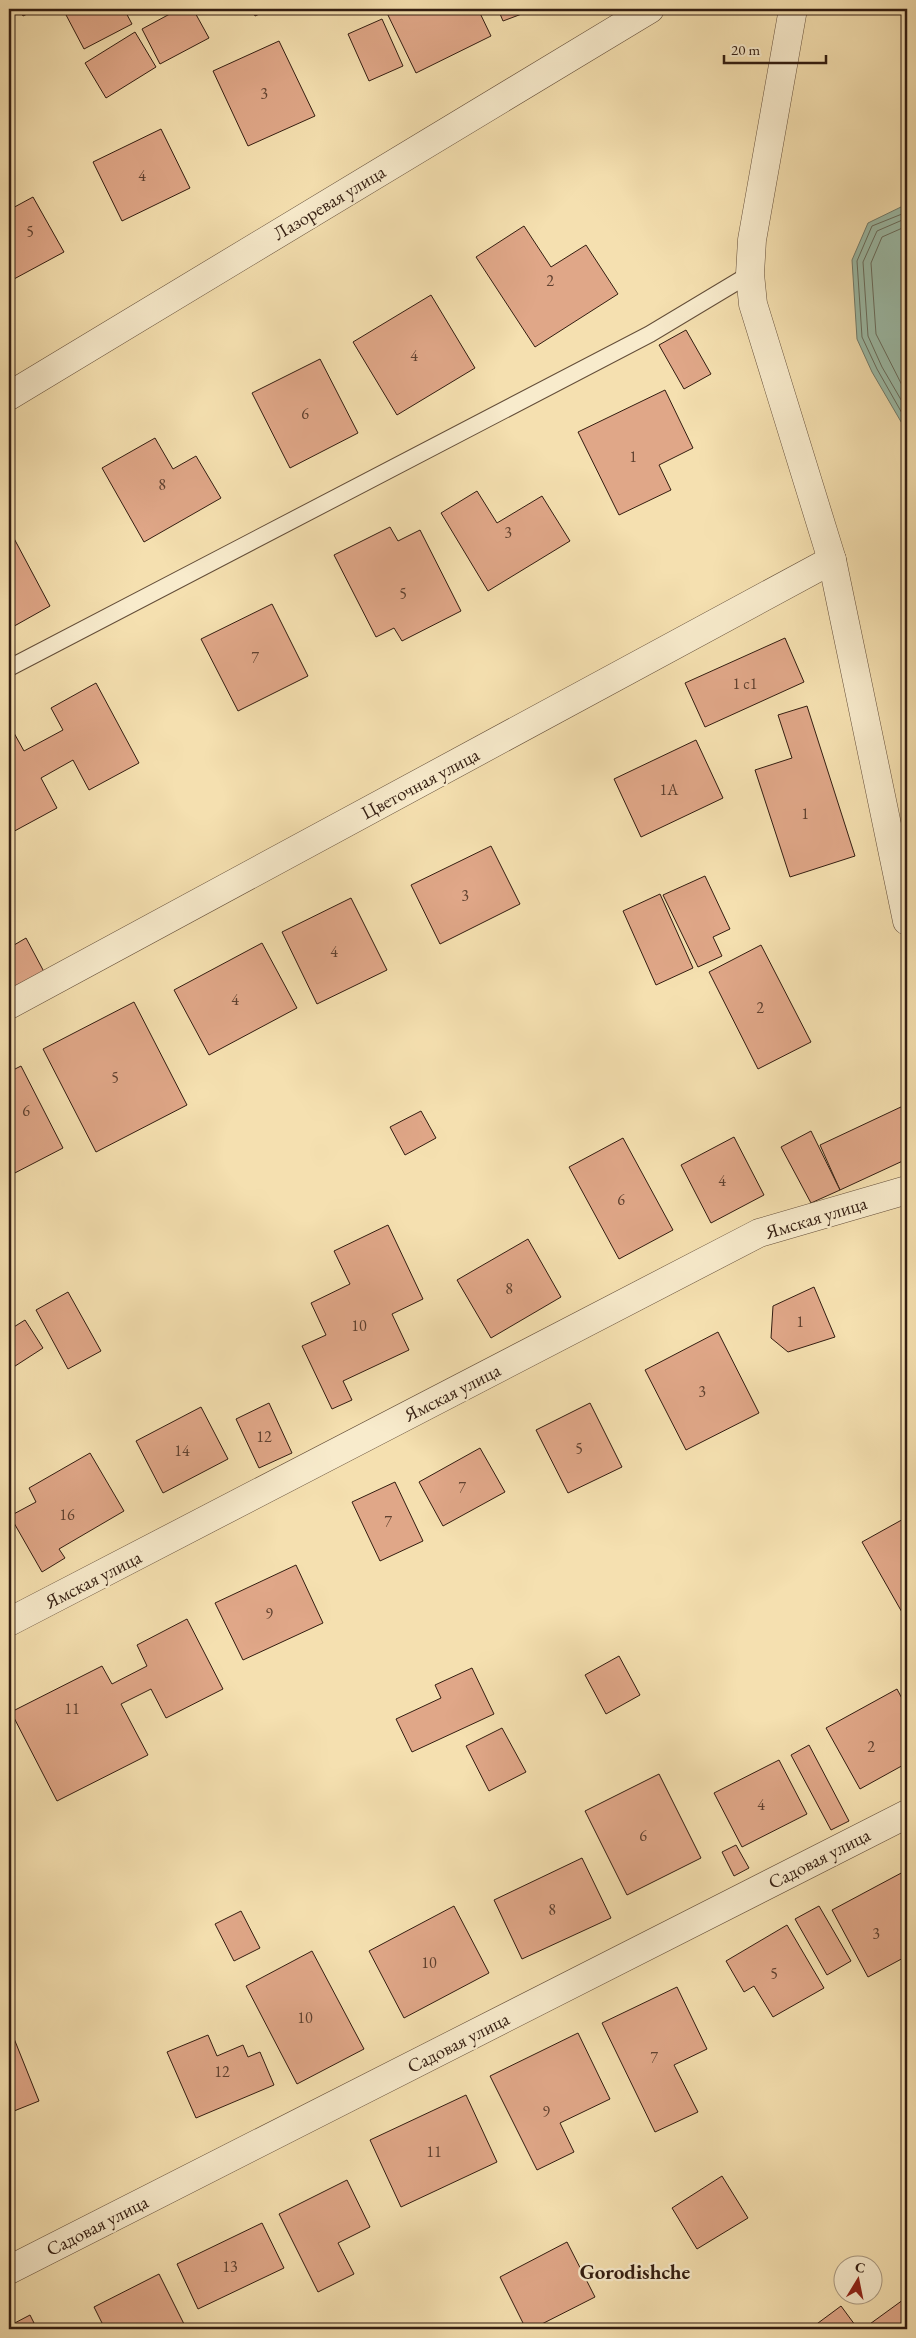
<svg xmlns="http://www.w3.org/2000/svg" width="916" height="2338" font-family="'EB Garamond',serif">
	<style>
		.water { fill: #9cbdaa; stroke: #727d6d }
		.lines { fill: none; stroke-linecap: round; stroke-linejoin: round }
		.shore { stroke: #686d5e; stroke-width: 1 }
		.building { fill: #e0a788; stroke: #331d11 }
		.lane-casing { stroke: #644e39; stroke-width: 18 }
		.street-casing { stroke: #644e39; stroke-width: 29 }
		.lane { stroke: #f8ebcc; stroke-width: 16 }
		.street { stroke: #f8ebcc; stroke-width: 28 }
		.labels { text-anchor: middle; stroke-width: 4.5; stroke-linejoin: round; paint-order: stroke }
		.number-label { font-size: 16px; fill: #5e402f }
		.street-label { font-size: 19px; fill: #331d11; stroke: #f8ebcc }
		.quarter-label { font-size: 21px; font-weight: bold; fill: #331d11; stroke: #f8ebcc }
	</style>
	<rect width="100%" height="100%" fill="#f5e0b0"/>
	<filter id="stains"><feTurbulence type="fractalNoise" baseFrequency=".004" numOctaves="4"/><feColorMatrix values="0 0 0 0 .2 0 0 0 0 .09 0 0 0 0 .02 0 0 0 .5 -.17"/></filter>
	<radialGradient id="worn" r=".72"><stop offset=".6" stop-color="#630" stop-opacity="0"/><stop offset="1" stop-color="#630" stop-opacity=".3"/></radialGradient>
	<path class="water" d="M903,206L907,208V432L872,372L857,339L852,260L868,223Z"/>
	<g class="lines">
		<g class="shore">
			<path d="M907,212L872,226L857,261L862,337L877,369L907,422"/>
			<path d="M907,218L877,231L863,262L868,336L882,367L907,410"/>
			<path d="M907,226L882,237L871,263L876,334L907,395"/>
		</g>
	</g>
	<g class="building">
		<path d="M19,9H37L23,16Z"/>
		<path d="M74,9H124L132,24L84,49L65,13Z"/>
		<path d="M179,9H193L209,38L160,64L142,29Z"/>
		<path d="M252,9H270L255,16Z"/>
		<path d="M391,9H478L491,36L416,73L386,11Z"/>
		<path d="M498,9H535L503,21Z"/>
		<path d="M382,19L403,66L369,81L348,34Z"/>
		<path d="M135,32L156,67L106,98L85,63Z"/>
		<path d="M279,41L315,116L248,146L213,71Z"/>
		<path d="M161,129L190,188L122,221L93,162Z"/>
		<path d="M33,197L64,252L14,279L9,270V210Z"/>
		<path d="M524,226L551,267L586,245L618,294L535,347L476,257Z"/>
		<path d="M431,295L475,368L397,415L353,342Z"/>
		<path d="M686,330L711,374L684,389L659,345Z"/>
		<path d="M320,359L358,433L290,468L252,393Z"/>
		<path d="M665,390L693,448L659,465L671,490L619,515L578,432Z"/>
		<path d="M155,438L173,469L196,456L221,498L144,542L102,468Z"/>
		<path d="M477,491L497,523L542,496L570,541L488,591L441,513Z"/>
		<path d="M390,527L398,541L420,530L461,611L402,641L394,628L376,637L334,555Z"/>
		<path d="M9,529L50,606L9,629Z"/>
		<path d="M272,604L308,676L238,711L201,639Z"/>
		<path d="M785,638L804,682L705,727L685,683Z"/>
		<path d="M96,683L139,763L89,790L73,760L41,778L57,808L9,834V736L14,733L24,751L63,730L51,708Z"/>
		<path d="M807,706L855,856L790,877L755,770L792,758L778,715Z"/>
		<path d="M696,740L723,798L641,837L614,779Z"/>
		<path d="M491,846L520,904L440,944L411,885Z"/>
		<path d="M705,876L730,929L713,937L722,956L698,967L663,895Z"/>
		<path d="M660,894L693,968L656,985L623,911Z"/>
		<path d="M351,898L387,970L317,1004L282,932Z"/>
		<path d="M26,938L50,983L9,1005V948Z"/>
		<path d="M262,943L297,1008L209,1055L174,990Z"/>
		<path d="M761,945L811,1042L758,1069L709,972Z"/>
		<path d="M134,1002L187,1105L96,1152L43,1049Z"/>
		<path d="M21,1066L63,1148L9,1176V1072Z"/>
		<path d="M903,1106L907,1116V1159L840,1190L820,1145Z"/>
		<path d="M421,1111L436,1138L405,1155L390,1127Z"/>
		<path d="M811,1131L840,1190L811,1203L781,1147Z"/>
		<path d="M734,1137L764,1195L711,1223L681,1165Z"/>
		<path d="M623,1138L673,1230L619,1259L569,1167Z"/>
		<path d="M388,1225L423,1299L392,1314L409,1350L343,1381L352,1400L332,1409L302,1346L326,1335L311,1303L350,1284L334,1251Z"/>
		<path d="M528,1239L561,1297L491,1338L457,1280Z"/>
		<path d="M814,1287L835,1337L788,1352L771,1338L773,1306Z"/>
		<path d="M68,1292L101,1351L68,1369L36,1310Z"/>
		<path d="M25,1320L43,1348L9,1370V1330Z"/>
		<path d="M718,1332L759,1413L686,1450L645,1370Z"/>
		<path d="M269,1403L292,1453L259,1468L236,1419Z"/>
		<path d="M590,1403L622,1467L568,1493L536,1430Z"/>
		<path d="M201,1407L228,1459L163,1493L136,1441Z"/>
		<path d="M480,1448L505,1492L443,1526L419,1482Z"/>
		<path d="M90,1453L124,1511L59,1549L65,1558L42,1572L10,1516L36,1502L29,1488Z"/>
		<path d="M395,1482L423,1541L380,1561L352,1502Z"/>
		<path d="M907,1517V1621L862,1542Z"/>
		<path d="M296,1565L323,1623L243,1660L215,1603Z"/>
		<path d="M187,1619L223,1689L166,1718L151,1689L121,1704L148,1755L57,1801L11,1712L102,1666L112,1684L147,1666L137,1645Z"/>
		<path d="M619,1656L640,1695L606,1714L585,1675Z"/>
		<path d="M472,1668L494,1714L412,1752L396,1719L441,1698L435,1685Z"/>
		<path d="M897,1689L907,1708V1763L860,1789L826,1728Z"/>
		<path d="M502,1728L526,1772L489,1791L466,1746Z"/>
		<path d="M809,1745L849,1821L831,1830L791,1755Z"/>
		<path d="M779,1760L807,1814L742,1847L714,1793Z"/>
		<path d="M659,1774L701,1858L627,1895L585,1811Z"/>
		<path d="M736,1845L749,1868L734,1876L722,1852Z"/>
		<path d="M582,1858L611,1918L522,1959L494,1900Z"/>
		<path d="M905,1871L907,1876V1956L868,1977L832,1910Z"/>
		<path d="M454,1906L489,1973L404,2018L369,1951Z"/>
		<path d="M819,1906L851,1961L827,1975L795,1919Z"/>
		<path d="M241,1911L260,1948L234,1961L215,1924Z"/>
		<path d="M787,1925L824,1988L773,2017L754,1986L744,1992L726,1961Z"/>
		<path d="M312,1951L364,2049L297,2084L246,1986Z"/>
		<path d="M677,1987L707,2049L674,2065L698,2112L655,2132L602,2023Z"/>
		<path d="M9,2026L39,2101L9,2113Z"/>
		<path d="M578,2033L610,2099L560,2123L574,2152L537,2170L490,2076Z"/>
		<path d="M208,2035L217,2056L243,2045L248,2057L260,2052L274,2085L196,2118L167,2052Z"/>
		<path d="M466,2095L497,2162L401,2207L370,2140Z"/>
		<path d="M722,2176L748,2218L697,2249L672,2208Z"/>
		<path d="M347,2180L370,2227L338,2243L354,2274L318,2292L279,2214Z"/>
		<path d="M262,2223L284,2268L198,2309L177,2264Z"/>
		<path d="M567,2242L595,2297L532,2329H526L500,2277Z"/>
		<path d="M159,2274L186,2328L105,2329L94,2307Z"/>
		<path d="M907,2297V2329H863Z"/>
		<path d="M841,2306L858,2329H810Z"/>
		<path d="M30,2315L37,2329H9V2326Z"/>
	</g>
	<g class="lines">
		<g class="lane-casing">
			<path id="lane" d="M9,668L650,334L750,274"/>
		</g>
		<g class="street-casing">
			<g id="street">
				<path d="M793,9L752,240L750,274L753,304L832,560L907,921"/>
				<path d="M9,396L650,9"/>
				<path d="M9,1005L832,560"/>
				<path d="M9,1622L759,1233L907,1190"/>
				<path d="M9,2270L907,1814"/>
			</g>
		</g>
		<use href="#lane" class="lane"/>
		<use href="#street" class="street"/>
	</g>
	<g class="labels">
		<g class="number-label">
			<text x="264" y="99">3</text>
			<text x="142" y="181">4</text>
			<text x="30" y="237">5</text>
			<text x="550" y="286">2</text>
			<text x="414" y="361">4</text>
			<text x="305" y="419">6</text>
			<text x="633" y="462">1</text>
			<text x="162" y="490">8</text>
			<text x="508" y="538">3</text>
			<text x="403" y="599">5</text>
			<text x="255" y="663">7</text>
			<text x="745" y="689">1 с1</text>
			<text x="669" y="795">1А</text>
			<text x="805" y="819">1</text>
			<text x="465" y="901">3</text>
			<text x="334" y="957">4</text>
			<text x="235" y="1005">4</text>
			<text x="760" y="1013">2</text>
			<text x="115" y="1083">5</text>
			<text x="26" y="1116">6</text>
			<text x="722" y="1186">4</text>
			<text x="621" y="1205">6</text>
			<text x="509" y="1294">8</text>
			<text x="800" y="1327">1</text>
			<text x="359" y="1331">10</text>
			<text x="702" y="1397">3</text>
			<text x="264" y="1442">12</text>
			<text x="579" y="1454">5</text>
			<text x="182" y="1456">14</text>
			<text x="462" y="1493">7</text>
			<text x="67" y="1520">16</text>
			<text x="388" y="1527">7</text>
			<text x="269" y="1619">9</text>
			<text x="72" y="1714">11</text>
			<text x="871" y="1752">2</text>
			<text x="761" y="1810">4</text>
			<text x="643" y="1841">6</text>
			<text x="552" y="1915">8</text>
			<text x="876" y="1939">3</text>
			<text x="429" y="1968">10</text>
			<text x="774" y="1979">5</text>
			<text x="305" y="2023">10</text>
			<text x="654" y="2063">7</text>
			<text x="222" y="2077">12</text>
			<text x="546" y="2117">9</text>
			<text x="434" y="2157">11</text>
			<text x="230" y="2272">13</text>
		</g>
		<g class="street-label">
			<text transform="translate(329 202) rotate(-31)" y="7">Лазоревая улица</text>
			<text transform="translate(420 783) rotate(-28)" y="7">Цветочная улица</text>
			<text transform="translate(816 1217) rotate(-17)" y="7">Ямская улица</text>
			<text transform="translate(452 1392) rotate(-27)" y="7">Ямская улица</text>
			<text transform="translate(93 1579) rotate(-27)" y="7">Ямская улица</text>
			<text transform="translate(819 1858) rotate(-27)" y="7">Садовая улица</text>
			<text transform="translate(458 2042) rotate(-27)" y="7">Садовая улица</text>
			<text transform="translate(97 2225) rotate(-27)" y="7">Садовая улица</text>
		</g>
		<g class="quarter-label">
			<text x="635" y="2279">Gorodishche</text>
		</g>
	</g>
	<rect width="916" height="2338" fill="none" stroke="#f5e0b0" stroke-width="30"/>
	<rect x="10" y="10" width="896" height="2318" fill="none" stroke="#331d11" stroke-width="2.5"/>
	<rect x="15" y="15" width="886" height="2308" fill="none" stroke="#331d11"/>
	<g transform="translate(858 2280) rotate(10)"><circle r="24" fill="#f8ebcc" stroke="#a99981"/>
	<path d="M0-4L9 19L0 12L-9 19Z" fill="#8f2418"/>
	<text y="-8" font-size="14" font-weight="bold" text-anchor="middle" fill="#331d11">С</text>
	</g>
	<path d="M724 55v8h102v-8" fill="none" stroke="#331d11" stroke-width="2.5"/>
	<text x="731" y="55" font-size="15" fill="#331d11" stroke="#f8ebcc" stroke-width="4" paint-order="stroke">20 m</text>
	<rect width="100%" height="100%" filter="url(#stains)"/>
	<rect width="100%" height="100%" fill="url(#worn)"/>
</svg>
